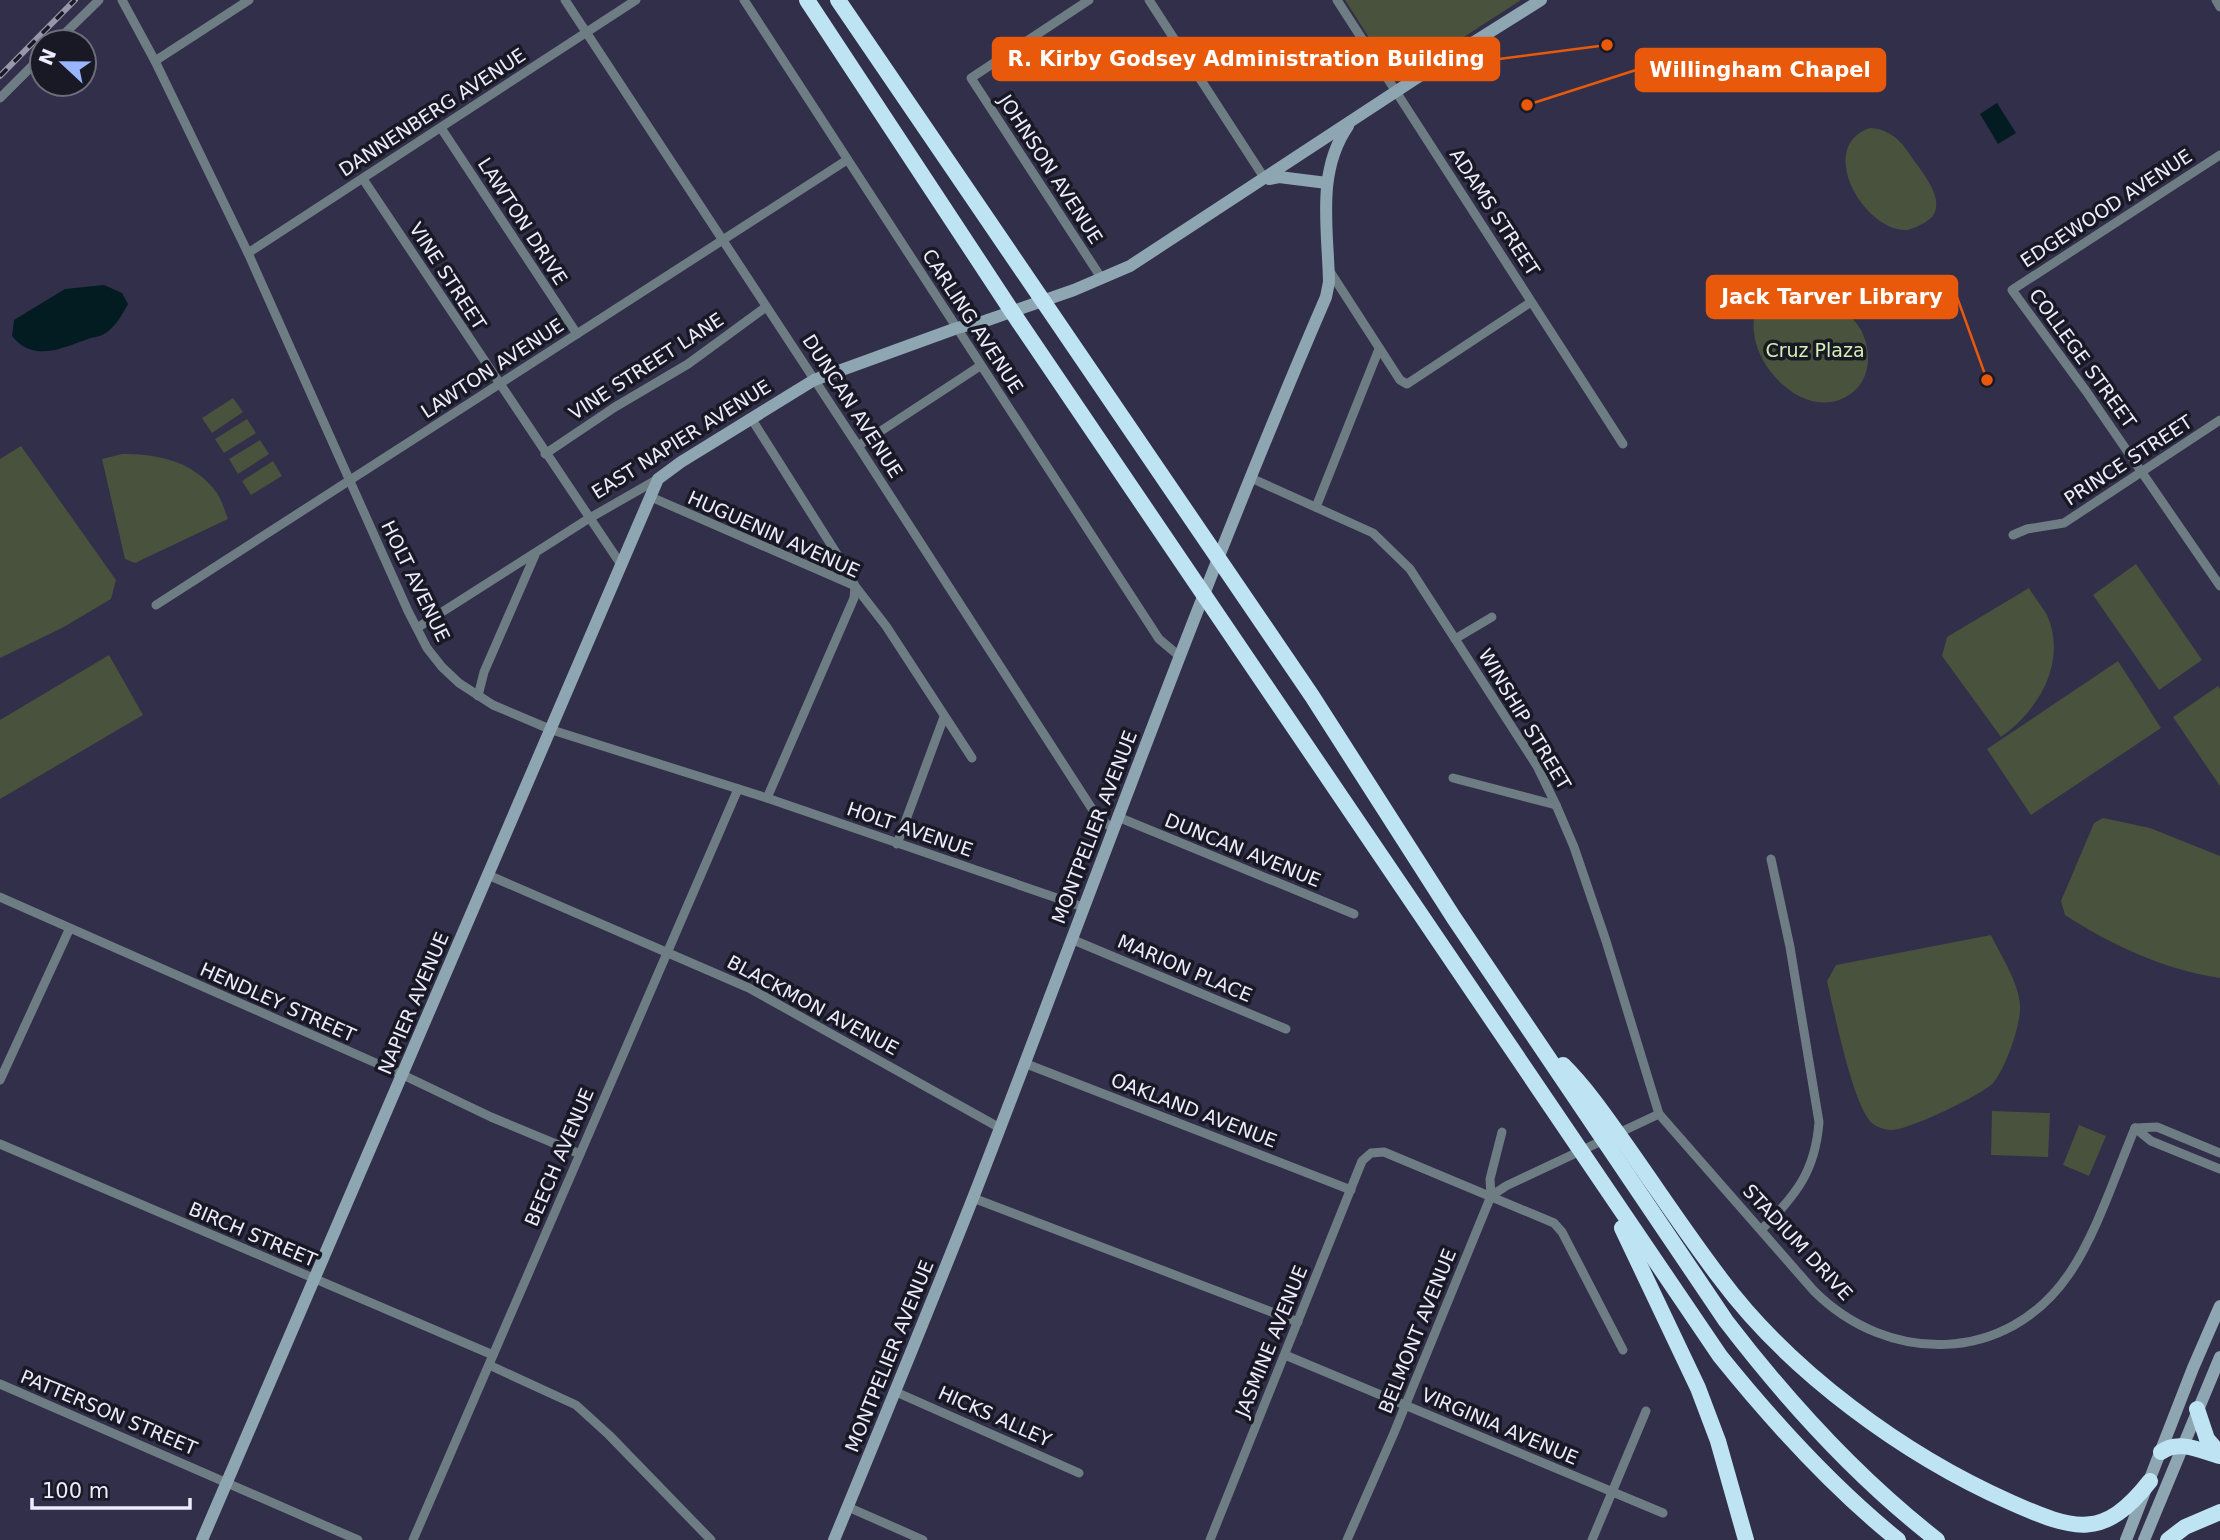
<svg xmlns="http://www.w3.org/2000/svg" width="2220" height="1540" font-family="'DejaVu Sans',sans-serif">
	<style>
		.green { fill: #48523c }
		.water { fill: #031c22 }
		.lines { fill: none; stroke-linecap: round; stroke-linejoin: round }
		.street { stroke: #6e7c83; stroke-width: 9 }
		.secondary { stroke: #8ea6b1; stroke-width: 12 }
		.highway { stroke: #bee3f3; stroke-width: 16 }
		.rail-casing { stroke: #9796ab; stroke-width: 6 }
		.rail { stroke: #191925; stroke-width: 3.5; stroke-dasharray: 10; stroke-linecap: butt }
		.labels { text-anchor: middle; stroke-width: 7; stroke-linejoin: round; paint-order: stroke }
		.street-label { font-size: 19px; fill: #ececfd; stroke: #191925 }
		.park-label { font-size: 19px; fill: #d4efb2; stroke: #191925 }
		.leader { fill: none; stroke: #e8590c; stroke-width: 2.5 }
		.callout-dot { fill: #e8590c; stroke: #191925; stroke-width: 2.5 }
		.callout { fill: #e8590c; stroke: #e8590c; stroke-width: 2.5 }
		.callout-label { font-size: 21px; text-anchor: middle; font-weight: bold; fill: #fff }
	</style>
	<rect width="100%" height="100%" fill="#312f49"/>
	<g class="green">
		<path d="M1345,0H1521L1408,73C1397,75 1394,72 1386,64Z"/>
		<path d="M1870,128C1877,128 1884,130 1890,134C1901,140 1908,152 1915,162C1928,179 1952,211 1922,224C1918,226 1912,229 1907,230C1864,232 1815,146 1870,128Z"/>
		<path d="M1781,285C1803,286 1797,288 1813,299C1823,306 1837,306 1847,314C1871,331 1877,374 1852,393C1795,436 1709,320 1781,285Z"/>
		<path d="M233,398L243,412L212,433L202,418Z"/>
		<path d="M247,419L256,433L224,453L215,439Z"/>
		<path d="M260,440L269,454L238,474L229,459Z"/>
		<path d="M21,446L116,580L111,599L62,628L0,658V459Z"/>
		<path d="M122,454C158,454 194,461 217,493C222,501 225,511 228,519L135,563L125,559L102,459Z"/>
		<path d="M273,461L282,476L251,495L242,481Z"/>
		<path d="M2136,564L2202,660L2159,690L2093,595Z"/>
		<path d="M2029,588C2034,597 2042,606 2047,615C2068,662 2038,711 2001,737L1942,656L1947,637Z"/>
		<path d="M109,655L143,715L0,799V720Z"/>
		<path d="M2118,661L2161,728L2031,815L1987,749Z"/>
		<path d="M2218,686L2220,689V786L2173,717Z"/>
		<path d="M2103,818L2150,828L2220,856V978C2165,970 2111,945 2065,915L2061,901L2094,823Z"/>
		<path d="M1991,935C2001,956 2018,981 2020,1004C2022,1023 2005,1070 1993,1083C1982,1095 1907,1131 1891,1130C1885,1130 1876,1127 1872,1123C1853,1106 1834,1011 1827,981L1836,965Z"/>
		<path d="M1992,1111L2050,1113L2048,1157L1991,1155Z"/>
		<path d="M2079,1125L2106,1136L2089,1176L2063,1165Z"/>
	</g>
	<g class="water">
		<path d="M1997,103L2016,133L1998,144L1980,114Z"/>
		<path d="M104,285L122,293L128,304C122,315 115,328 104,334C100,337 93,337 88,339C62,348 34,363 12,336L14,320L65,289Z"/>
	</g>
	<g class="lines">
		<g class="street">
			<path d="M122,0L155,61L248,253L408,611L427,648L442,667L459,683L493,705L552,730L767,798L1083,907"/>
			<path d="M565,0L858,446L1096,815L1113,829"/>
			<path d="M744,0L1159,639L1178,655"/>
			<path d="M1089,0L971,78L1102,279"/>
			<path d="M1149,0L1265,179"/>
			<path d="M1337,0L1623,444"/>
			<path d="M2216,0L2220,7"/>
			<path d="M56,42L99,0"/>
			<path d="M155,61L249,0"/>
			<path d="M0,98L42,56"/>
			<path d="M441,128L577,334"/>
			<path d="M2220,155L2012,290L2086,391L2220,586"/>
			<path d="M363,179L622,566"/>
			<path d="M248,253L636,0"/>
			<path d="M1329,270L1400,380L1407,384L1531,302"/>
			<path d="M751,418L847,570L855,586L854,598L767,798"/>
			<path d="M858,446L980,366"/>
			<path d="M545,454L615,407L688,364L766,307"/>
			<path d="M1251,478L1373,533L1410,569L1537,766L1556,805L1574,847L1606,941L1659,1114L1814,1291C1888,1365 2007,1365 2069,1274C2096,1235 2116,1173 2135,1128"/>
			<path d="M651,497L855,586L886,626L972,758"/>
			<path d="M1316,507L1379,349"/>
			<path d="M2013,535L2027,529L2064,523L2220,420"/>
			<path d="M156,605L847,160"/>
			<path d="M417,628L588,519L658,479"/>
			<path d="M1455,639L1492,617"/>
			<path d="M478,696L484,672L535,555"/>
			<path d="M1453,778L1556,805"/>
			<path d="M1118,817L1354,914"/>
			<path d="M897,844L944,717"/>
			<path d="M488,875L749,988L1000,1128"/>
			<path d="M0,897L403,1075L491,1117L580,1154"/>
			<path d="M1071,939L1286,1029"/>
			<path d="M1024,1063L1351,1190"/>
			<path d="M0,1080L69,930"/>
			<path d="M2135,1128L2151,1141L2220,1169"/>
			<path d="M2135,1128L2157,1127L2220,1153"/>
			<path d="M0,1144L493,1355"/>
			<path d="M1491,1196L1506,1186L1659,1114"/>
			<path d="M973,1198L1298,1322"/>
			<path d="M1762,1229C1796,1194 1815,1173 1819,1122L1790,947L1771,859"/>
			<path d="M1285,1355L1663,1513"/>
			<path d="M489,1365L576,1405L609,1435L711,1540"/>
			<path d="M0,1384L358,1540"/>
			<path d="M896,1392L1079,1473"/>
			<path d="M848,1507L923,1540"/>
			<path d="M413,1540L738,789"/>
			<path d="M1210,1540L1362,1161L1371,1153L1384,1152L1554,1223L1562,1232L1623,1350"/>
			<path d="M1347,1540L1394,1433L1491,1196L1490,1179L1502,1132"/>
			<path d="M1592,1540L1646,1411"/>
		</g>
		<g class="secondary">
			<path d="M1269,179L1279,177L1327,183"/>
			<path d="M202,1540L658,479L681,462L814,380L957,328L985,321L1074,290L1130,266L1415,79L1541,0"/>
			<path d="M834,1540C881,1426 928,1312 973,1198C1090,897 1198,593 1326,297L1329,282C1328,229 1316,172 1348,126"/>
			<path d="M2126,1540L2193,1368L2220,1306"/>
			<path d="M2144,1540L2220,1357"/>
		</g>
		<g class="highway">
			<path d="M807,0L1019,322L1720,1356C1774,1423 1831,1486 1898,1540"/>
			<path d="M838,0L1312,696L1454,918L1726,1321C1788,1402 1856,1477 1937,1540"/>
			<path d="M1563,1065C1588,1090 1608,1120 1628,1148C1659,1192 1688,1236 1720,1278C1790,1372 1904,1455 2010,1502C2075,1531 2104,1540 2150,1481"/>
			<path d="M1622,1228L1698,1388L1718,1441L1746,1540"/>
			<path d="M2197,1409L2207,1439L2220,1454"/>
			<path d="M2161,1452C2179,1439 2201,1451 2220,1456"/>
			<path d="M2168,1540L2185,1527L2220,1512"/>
		</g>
		<g class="rail-casing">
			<path id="rail" d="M0,76L75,0"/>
		</g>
		<use href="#rail" class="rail"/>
	</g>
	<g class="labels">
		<g class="street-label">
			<text transform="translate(432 112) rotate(-33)" y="7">DANNENBERG AVENUE</text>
			<text transform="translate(1051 169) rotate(57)" y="7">JOHNSON AVENUE</text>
			<text transform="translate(2106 208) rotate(-33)" y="7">EDGEWOOD AVENUE</text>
			<text transform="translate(1495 212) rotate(57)" y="7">ADAMS STREET</text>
			<text transform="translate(523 221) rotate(57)" y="7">LAWTON DRIVE</text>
			<text transform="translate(448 276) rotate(57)" y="7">VINE STREET</text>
			<text transform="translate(973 321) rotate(57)" y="7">CARLING AVENUE</text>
			<text transform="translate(2083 358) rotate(54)" y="7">COLLEGE STREET</text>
			<text transform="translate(646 366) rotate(-33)" y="7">VINE STREET LANE</text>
			<text transform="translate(492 368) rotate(-33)" y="7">LAWTON AVENUE</text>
			<text transform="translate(853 406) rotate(57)" y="7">DUNCAN AVENUE</text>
			<text transform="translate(681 439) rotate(-32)" y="7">EAST NAPIER AVENUE</text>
			<text transform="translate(2128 460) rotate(-33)" y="7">PRINCE STREET</text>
			<text transform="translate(774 534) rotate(24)" y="7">HUGUENIN AVENUE</text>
			<text transform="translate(416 581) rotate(64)" y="7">HOLT AVENUE</text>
			<text transform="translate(1525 719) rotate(59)" y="7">WINSHIP STREET</text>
			<text transform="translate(1094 827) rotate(-69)" y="7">MONTPELIER AVENUE</text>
			<text transform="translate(910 829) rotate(19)" y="7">HOLT AVENUE</text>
			<text transform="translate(1243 850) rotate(22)" y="7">DUNCAN AVENUE</text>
			<text transform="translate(1185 968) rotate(23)" y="7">MARION PLACE</text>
			<text transform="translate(278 1002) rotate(24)" y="7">HENDLEY STREET</text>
			<text transform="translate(413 1003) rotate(-67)" y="7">NAPIER AVENUE</text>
			<text transform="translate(813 1005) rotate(28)" y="7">BLACKMON AVENUE</text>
			<text transform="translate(1194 1110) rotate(21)" y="7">OAKLAND AVENUE</text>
			<text transform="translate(559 1157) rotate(-67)" y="7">BEECH AVENUE</text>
			<text transform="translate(253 1234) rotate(23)" y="7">BIRCH STREET</text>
			<text transform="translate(1798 1242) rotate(47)" y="7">STADIUM DRIVE</text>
			<text transform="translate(1417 1331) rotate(-68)" y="7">BELMONT AVENUE</text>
			<text transform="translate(1271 1341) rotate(-68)" y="7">JASMINE AVENUE</text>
			<text transform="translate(889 1356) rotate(-68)" y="7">MONTPELIER AVENUE</text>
			<text transform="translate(109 1412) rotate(23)" y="7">PATTERSON STREET</text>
			<text transform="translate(995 1416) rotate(24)" y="7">HICKS ALLEY</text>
			<text transform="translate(1500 1426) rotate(23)" y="7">VIRGINIA AVENUE</text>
		</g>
		<g class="park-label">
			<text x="1815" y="357">Cruz Plaza</text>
		</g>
	</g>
	<path class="leader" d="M1607 45L1499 59M1527 105L1636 70M1987 380L1957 297"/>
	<g class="callout-dot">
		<circle cx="1607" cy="45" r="7"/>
		<circle cx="1527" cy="105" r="7"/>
		<circle cx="1987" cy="380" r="7"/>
	</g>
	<g class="callout">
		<rect x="993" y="38" width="506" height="42" rx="7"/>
		<rect x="1636" y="49" width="249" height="42" rx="7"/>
		<rect x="1707" y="276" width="250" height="42" rx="7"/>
	</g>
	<g class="callout-label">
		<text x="1246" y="66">R. Kirby Godsey Administration Building</text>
		<text x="1760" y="77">Willingham Chapel</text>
		<text x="1832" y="304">Jack Tarver Library</text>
	</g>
	<g transform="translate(63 63) rotate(292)"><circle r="33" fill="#191925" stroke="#6d6d7b" stroke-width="2"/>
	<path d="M0-5L12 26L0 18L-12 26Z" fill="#99b5fd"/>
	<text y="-10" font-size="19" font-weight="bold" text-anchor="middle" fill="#ececfd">N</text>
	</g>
	<path d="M32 1498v10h158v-10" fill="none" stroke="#ececfd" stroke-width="3.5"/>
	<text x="42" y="1498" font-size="21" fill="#ececfd" stroke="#191925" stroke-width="5" paint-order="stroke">100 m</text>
</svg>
